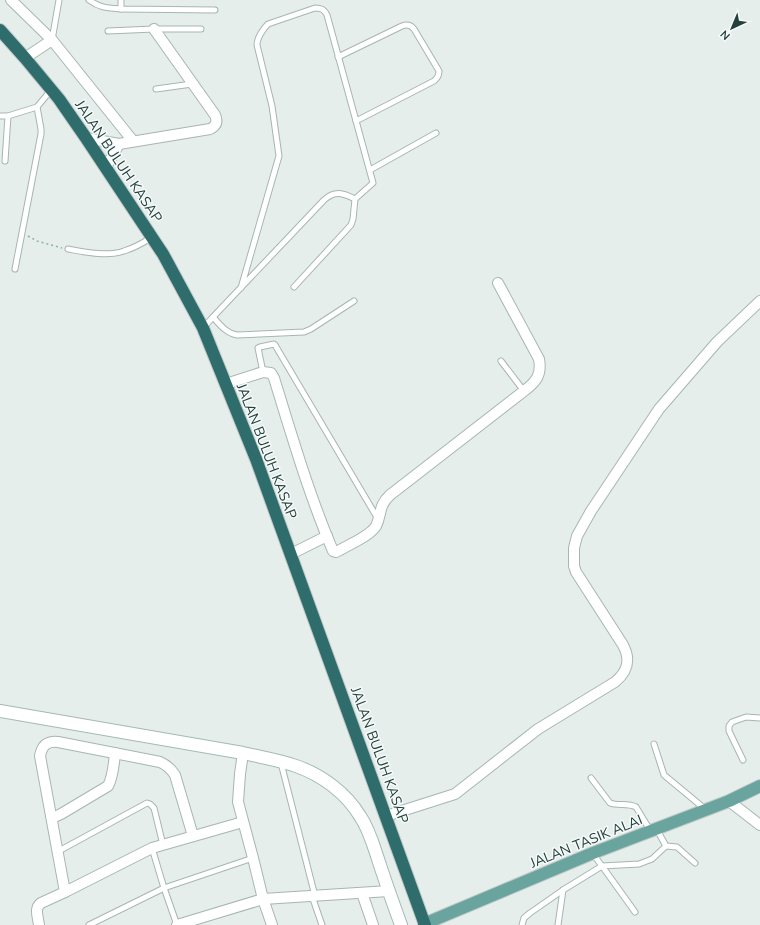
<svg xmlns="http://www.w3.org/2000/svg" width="760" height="925" font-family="'Nunito Sans',sans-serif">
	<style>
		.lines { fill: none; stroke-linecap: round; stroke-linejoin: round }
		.lane-casing { stroke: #a7b6b3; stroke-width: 7 }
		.street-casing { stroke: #a7b6b3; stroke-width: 12 }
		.secondary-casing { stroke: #a3bab6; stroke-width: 14 }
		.primary-casing { stroke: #c1cac9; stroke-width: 14 }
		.highway-casing { stroke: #c1cac9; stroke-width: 14 }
		.path { stroke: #85b2ab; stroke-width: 1.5; stroke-dasharray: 2 3; stroke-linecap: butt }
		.lane { stroke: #fff; stroke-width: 5 }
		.street { stroke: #fff; stroke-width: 10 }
		.secondary { stroke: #fff; stroke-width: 12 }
		.primary { stroke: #69a49f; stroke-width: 12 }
		.highway { stroke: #2e6d6b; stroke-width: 12 }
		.labels { text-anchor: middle; stroke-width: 3; stroke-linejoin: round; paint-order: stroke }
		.street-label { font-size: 14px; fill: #23403d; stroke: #f5faf9 }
	</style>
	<rect width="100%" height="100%" fill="#e5eeeb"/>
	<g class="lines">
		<g class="lane-casing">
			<g id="lane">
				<path d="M89,0C100,8 107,8 121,9"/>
				<path d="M121,0V9L215,10"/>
				<path d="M108,31L154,29H201"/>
				<path d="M52,40L59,0"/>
				<path d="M338,57L402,26C407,24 411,25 414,29L439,71C439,76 437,78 434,81L356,121"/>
				<path d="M156,89L192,84"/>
				<path d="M0,116H8"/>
				<path d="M5,161L8,116L37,107"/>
				<path d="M370,170L436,133"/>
				<path d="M68,249C85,252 107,257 124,251C134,248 143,243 152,237"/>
				<path d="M15,269L41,134V129L37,107L51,90"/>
				<path d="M294,287L351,225L353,219L355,199"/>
				<path d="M213,317C220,325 226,333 237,335L304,332L311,329L354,301"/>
				<path d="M204,327L213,317L324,200C335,190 343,193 355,199L373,183L327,15C324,9 321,8 315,8L268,24C263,29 257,38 257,45L272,106L279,156L241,288"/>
				<path d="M501,361L524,391"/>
				<path d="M263,372L258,348L260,347L274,344L275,345L378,519"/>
				<path d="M654,744L664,775L705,809"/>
				<path d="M743,760L729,731V726L732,722L746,717L760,718"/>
				<path d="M281,763L315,896"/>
				<path d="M591,778L610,803C618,806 628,803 636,807L650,830"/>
				<path d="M657,830L666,846L677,847L695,863"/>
				<path d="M152,848L164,888L177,925"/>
				<path d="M57,852L147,803L150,804L154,808L163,845"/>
				<path d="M602,866L639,864L652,859L666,846"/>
				<path d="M602,866L635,912"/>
				<path d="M312,896L322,925"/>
				<path d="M89,925L164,888L253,858"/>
				<path d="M522,925L524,918L530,913L563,890L602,866L593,854"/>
				<path d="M558,925L563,890"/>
			</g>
		</g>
		<g class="street-casing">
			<g id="street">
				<path d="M11,0L52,40L133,141"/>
				<path d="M25,58L52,40"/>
				<path d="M86,138L119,144L210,129C216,126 218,122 215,115L154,29"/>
				<path d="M106,167L119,144"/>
				<path d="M226,384L263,372L271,373L274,378C292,436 309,495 333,551L336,552L340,550C350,544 370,536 376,526C382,514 378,506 390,495L524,391C536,382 542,375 539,359L498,283"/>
				<path d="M291,554L327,536"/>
				<path d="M243,753L240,774L238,802L253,858L263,899L272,925"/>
				<path d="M729,801L760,825"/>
				<path d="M386,816L455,794L538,729L615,682C628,671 631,660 623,645L576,572L574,566V548L577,536L591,511L659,409L717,342L760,301"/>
				<path d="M52,818L61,814L108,786C113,777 114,764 115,753"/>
				<path d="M65,892L40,756C42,745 47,741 58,742L160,762C167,765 171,769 175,775L193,836"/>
				<path d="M362,893L373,925"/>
				<path d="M39,925C38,917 34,908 41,903L65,892L152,848L243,822"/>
				<path d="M177,925L263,899L389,891"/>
			</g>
		</g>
		<g class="secondary-casing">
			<path id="secondary" d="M0,711L243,753C260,757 279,760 296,766C322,775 346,793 360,816C369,829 373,844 378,859C385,881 393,903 401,925"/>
		</g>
		<g class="primary-casing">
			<path id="primary" d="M424,924L593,853L729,801L760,786"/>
		</g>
		<g class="highway-casing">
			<path id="highway" d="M0,30L25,58L59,99L86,138L163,254L203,328L256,459L425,925"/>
		</g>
		<path class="path" d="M28,236L37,241L62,248"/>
		<use href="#lane" class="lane"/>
		<use href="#street" class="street"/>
		<use href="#secondary" class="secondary"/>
		<use href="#primary" class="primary"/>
		<use href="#highway" class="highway"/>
	</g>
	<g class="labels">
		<g class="street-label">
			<text transform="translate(119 161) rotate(56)" y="5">JALAN BULUH KASAP</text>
			<text transform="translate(267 451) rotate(69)" y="5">JALAN BULUH KASAP</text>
			<text transform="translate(380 755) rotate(70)" y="5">JALAN BULUH KASAP</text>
			<text transform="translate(586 841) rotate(-22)" y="5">JALAN TASIK ALAI</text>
		</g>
	</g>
	<g transform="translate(732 28) rotate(224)" stroke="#f5faf9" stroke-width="3" paint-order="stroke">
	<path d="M0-3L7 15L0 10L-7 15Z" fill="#23403d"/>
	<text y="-6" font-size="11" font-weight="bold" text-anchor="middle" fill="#23403d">N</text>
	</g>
</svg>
